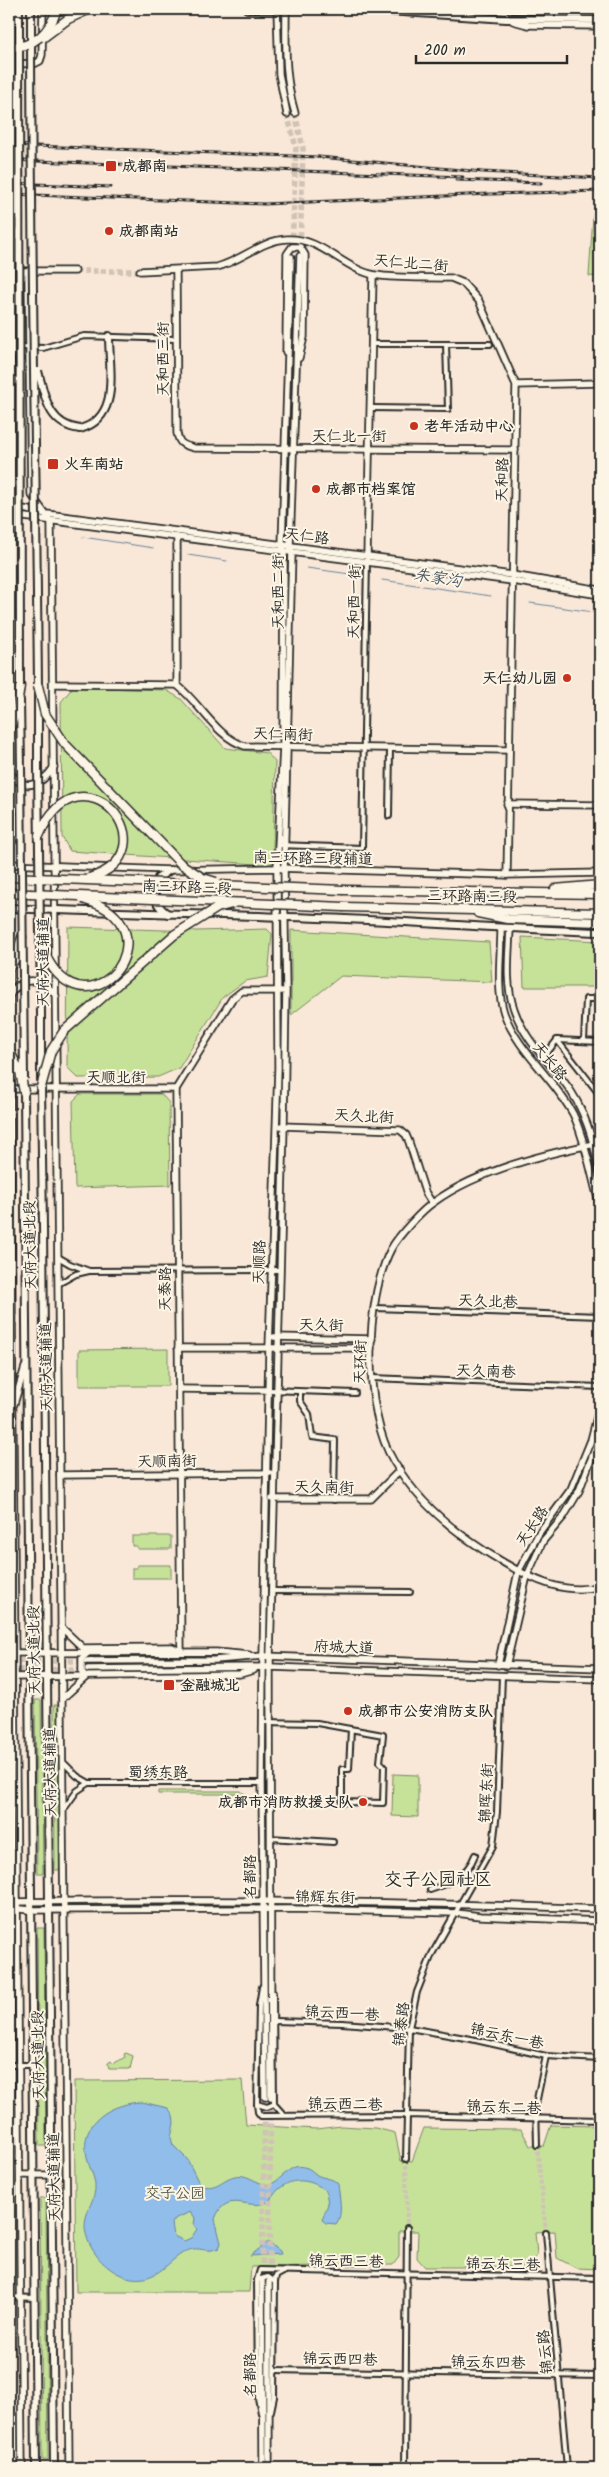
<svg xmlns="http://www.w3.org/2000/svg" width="609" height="2477" font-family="Kalam,'LXGW WenKai TC',sans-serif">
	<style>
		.green { fill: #c6e299; stroke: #788662 }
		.water { fill: #91bdea; stroke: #68839e; fill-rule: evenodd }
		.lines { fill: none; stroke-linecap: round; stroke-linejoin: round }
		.stream { stroke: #68839e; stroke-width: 1 }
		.street-tunnel { stroke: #d0c2b5; stroke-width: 4; stroke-dasharray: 4 2; stroke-linecap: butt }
		.secondary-tunnel { stroke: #d0c2b5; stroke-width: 5.5; stroke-dasharray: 5.5 3; stroke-linecap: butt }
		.street-casing { stroke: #2b2b2b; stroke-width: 8 }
		.secondary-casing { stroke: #2b2b2b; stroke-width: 9 }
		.primary-casing { stroke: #2b2b2b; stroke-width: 10 }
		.highway-casing { stroke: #2b2b2b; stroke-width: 11 }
		.street { stroke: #fcf5e5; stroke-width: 4 }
		.secondary { stroke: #fcf5e5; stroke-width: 5.5 }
		.primary { stroke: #fcf5e5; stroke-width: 6 }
		.highway { stroke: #fcf5e5; stroke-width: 8 }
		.rail-casing { stroke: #2b2b2b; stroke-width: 3 }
		.rail { stroke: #fcf5e5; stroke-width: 1; stroke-dasharray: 4; stroke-linecap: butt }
		.primary-bridge-casing { stroke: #2b2b2b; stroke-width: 10; stroke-linecap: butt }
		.highway-bridge-casing { stroke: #2b2b2b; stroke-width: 11; stroke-linecap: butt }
		.primary-bridge { stroke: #fcf5e5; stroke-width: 6 }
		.highway-bridge { stroke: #fcf5e5; stroke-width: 8 }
		.poi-dot { fill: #c8321e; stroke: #fcf5e5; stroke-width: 2 }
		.labels { text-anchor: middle; stroke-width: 4; stroke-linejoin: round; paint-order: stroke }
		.poi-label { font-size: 15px; font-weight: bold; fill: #2b2b2b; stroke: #fcf5e5; text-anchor: start }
		.street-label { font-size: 15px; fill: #2b2b2b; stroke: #fcf5e5 }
		.park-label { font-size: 15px; fill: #525946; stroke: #fcf5e5 }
		.water-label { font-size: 16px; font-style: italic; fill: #4a5764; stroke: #fcf5e5 }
		.quarter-label { font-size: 18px; fill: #2b2b2b; stroke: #fcf5e5 }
	</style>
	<rect width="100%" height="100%" fill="#f9e8d7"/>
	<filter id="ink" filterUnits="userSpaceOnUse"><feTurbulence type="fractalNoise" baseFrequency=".02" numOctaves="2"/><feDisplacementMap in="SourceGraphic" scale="10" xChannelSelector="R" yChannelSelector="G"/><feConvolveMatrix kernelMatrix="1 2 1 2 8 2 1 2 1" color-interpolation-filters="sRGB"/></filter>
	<g filter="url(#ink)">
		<g class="green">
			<path d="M593,215L600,216V277L589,276Z"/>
			<path d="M73,687L166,690L181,699L225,748L267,753L275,762L273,848L271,865L70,851L62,837L61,702Z"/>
			<path d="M68,927L197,931L267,929L272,934L268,977L245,981L223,997L179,1068L158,1077L78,1078L67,1067Z"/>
			<path d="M291,930L489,942L492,982L341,976L291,1015Z"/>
			<path d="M522,937L600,941V987H524Z"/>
			<path d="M80,1094H161L169,1103L170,1185L75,1188L73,1101Z"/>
			<path d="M168,1349V1386H79V1350Z"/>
			<path d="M132,1536H171V1549H137V1546H132Z"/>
			<path d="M137,1565H171V1578H132V1568H137Z"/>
			<path d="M35,1700H41L43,1873H37Z"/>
			<path d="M54,1705H61L62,1870H55Z"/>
			<path d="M393,1774L418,1775V1817L392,1816Z"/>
			<path d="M158,1791H241L250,1798L248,1800L240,1794H158Z"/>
			<path d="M37,1928H44L46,2146H39Z"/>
			<path d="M126,2053L133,2056L130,2069H109L108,2063L111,2061L113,2064L125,2057L124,2054Z"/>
			<path d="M9,2068H12L11,2160L9,2159Z"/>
			<path d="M242,2080L246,2125L317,2129L341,2126L375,2128L395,2133L401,2161H412L424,2128L521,2129L530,2146H544L551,2125L600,2126V2269L576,2268L557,2258L555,2231L535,2232L537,2255L529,2267H425L417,2258L418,2231H399V2257L393,2265L251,2267L249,2292H76L74,2081Z"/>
			<path d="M40,2198H46L48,2460H42Z"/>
		</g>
		<g class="water">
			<path d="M142,2102L168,2108L173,2115L174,2123L171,2138L173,2145L187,2159L200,2185C217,2191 221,2179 235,2176C245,2173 255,2182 264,2184C279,2188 287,2162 304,2167C310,2168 313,2172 317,2175C324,2179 332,2177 338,2184C339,2195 344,2215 336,2224L326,2223L322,2220L328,2204L326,2191C313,2180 293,2176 279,2189C274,2193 272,2200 266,2203C247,2210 226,2189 215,2219L221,2243L219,2248C207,2253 203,2248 193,2249C179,2251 167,2268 155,2274C125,2291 86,2257 85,2226C85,2212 93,2203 95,2190C96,2177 89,2169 87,2157C78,2122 112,2103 142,2102ZM191,2212L195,2218L194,2225L197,2229L191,2238L184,2241L174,2236L172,2223L176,2218Z"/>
			<path d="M268,2242L280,2251L281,2254L250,2256Z"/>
		</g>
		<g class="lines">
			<g class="stream">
				<path d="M83,537L153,548"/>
				<path d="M188,555L227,561"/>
				<path d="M307,568L350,574"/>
				<path d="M382,580L491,596"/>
				<path d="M530,603L600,613"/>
			</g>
			<g class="street-tunnel">
				<path d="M537,2145L546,2233"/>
				<path d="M406,2159L407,2228"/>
			</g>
			<g class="secondary-tunnel">
				<path d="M295,113L303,148L300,251"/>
				<path d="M287,114L296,147L292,250"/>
				<path d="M75,271H140"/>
				<path d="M9,1661H85"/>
				<path d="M9,1670L87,1669"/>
				<path d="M262,2281L265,2097"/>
				<path d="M269,2282L271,2097"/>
			</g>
			<g class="street-casing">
				<g id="street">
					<path d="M373,344H490"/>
					<path d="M22,347L43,348L84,336L176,339"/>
					<path d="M372,408L448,409L446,344"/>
					<path d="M389,816L390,749"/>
					<path d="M279,845L362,848L367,560"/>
					<path d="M557,1040L600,1095"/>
					<path d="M584,1041L586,999H600"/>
					<path d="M543,1058L557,1040L600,1042"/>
					<path d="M89,1271L279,1270"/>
					<path d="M58,1284L76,1274L89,1271L70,1264L58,1257"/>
					<path d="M375,1308L600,1316"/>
					<path d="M372,1378L600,1387"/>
					<path d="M269,1390L355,1393"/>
					<path d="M300,1392V1401L309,1414L312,1437L335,1440L334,1500"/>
					<path d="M272,1591L410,1592"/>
					<path d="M263,1722L317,1723L383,1735L380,1762L384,1766L383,1803L342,1802V1769H349L351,1729"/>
					<path d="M62,1761L77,1776L89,1783H262"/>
					<path d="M64,1809L77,1791L89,1783"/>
					<path d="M270,1838L333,1842"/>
					<path d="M430,1890C451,1883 467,1876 475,1855"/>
					<path d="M262,1987L259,2005L257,2104L258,2112L261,2116L406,2115L600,2120"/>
					<path d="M273,1993L274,2104L283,2114"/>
					<path d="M275,2021L342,2023L409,2028L471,2039L546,2056L600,2059"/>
					<path d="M9,2065H33"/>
					<path d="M257,2104L267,2107L274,2104"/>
					<path d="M537,2145L536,2104L546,2056"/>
					<path d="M406,2159L409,2028L417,1992L432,1954L493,1846L497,1812L502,1676"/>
					<path d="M546,2233L567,2468"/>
					<path d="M257,2280L268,2277L275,2282"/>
					<path d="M9,2297L35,2298"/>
					<path d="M275,2370L600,2376"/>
					<path d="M271,2411L274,2397L275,2282L276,2276L285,2271"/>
					<path d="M261,2413L258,2398L257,2280L260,2270L600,2278"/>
					<path d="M405,2468L407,2228"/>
				</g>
			</g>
			<g class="secondary-casing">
				<g id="secondary">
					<path d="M277,9L279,74L287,114"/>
					<path d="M286,9C286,47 284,76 295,113"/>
					<path d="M513,21L528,25L600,26"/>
					<path d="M9,63L34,64L40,61L42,55L43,9"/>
					<path d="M176,270L177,433C179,444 183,445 194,448L515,450"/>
					<path d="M28,271L31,494L51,522L69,2468"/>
					<path d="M140,271L217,267C241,261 262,240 287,239C321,237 343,269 375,275C399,279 426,277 451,278L463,283L479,301L516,385L507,875"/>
					<path d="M22,278V271H75"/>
					<path d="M286,352L287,254L292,247H300L305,255L304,337L299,358"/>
					<path d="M516,385L600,383"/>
					<path d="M9,506L47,514L512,575L600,590"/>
					<path d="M9,515L512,581L600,595"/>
					<path d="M177,537V685"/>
					<path d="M367,556L373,275"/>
					<path d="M53,684L177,685C201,704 216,737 245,746L508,750"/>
					<path d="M9,771C22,794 42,785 54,767"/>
					<path d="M507,804L600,805"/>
					<path d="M9,864L170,870L277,868L507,875L600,873"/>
					<path d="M501,929C501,953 496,990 504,1013C518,1052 554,1078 573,1114C585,1138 592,1179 600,1206"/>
					<path d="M510,929C509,955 505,984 514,1009C524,1039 546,1059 565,1083C585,1108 593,1141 600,1171"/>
					<path d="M9,972L22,2468"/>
					<path d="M10,995C22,975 43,977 56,996"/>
					<path d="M9,1089H176"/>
					<path d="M281,1126L400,1130L406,1135L409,1142L425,1192L432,1203"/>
					<path d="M600,1143C547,1153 478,1170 434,1202C422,1210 398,1236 391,1249C364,1301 363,1412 394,1462C419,1504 460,1537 501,1561C531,1579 565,1596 600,1586"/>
					<path d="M274,1337L372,1339"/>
					<path d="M178,1348H371"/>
					<path d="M179,1389L269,1390"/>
					<path d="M14,1404L25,1367"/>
					<path d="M60,1475L270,1473"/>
					<path d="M272,1499H371L400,1470"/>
					<path d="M61,1627L83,1648L172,1647L181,1652L176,1089L232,999L242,991H282"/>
					<path d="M9,1653L216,1652L249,1655"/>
					<path d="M87,1661L215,1660L263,1656L600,1668"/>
					<path d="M498,1665L518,1572L539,1533L571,1489L591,1440L600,1405"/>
					<path d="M506,1666L527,1576L543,1541L564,1516L579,1491L600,1436"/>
					<path d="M88,1669L270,1667L600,1679"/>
					<path d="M9,1677L195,1675L240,1674L254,1670"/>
					<path d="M62,1699L86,1677L82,1672V1658L88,1653"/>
					<path d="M9,1902C206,1899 403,1901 600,1909"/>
					<path d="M9,1908L31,1910L290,1909L456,1913L480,1916L600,1921"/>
					<path d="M265,2097L262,1783L263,1656L269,1348L278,1068L277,868L283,747L284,550L282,545L291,257"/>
					<path d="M271,2097L270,1657L284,1126L286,990L284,869L292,552L290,546L300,256"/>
					<path d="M20,2175H51"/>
					<path d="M262,2281L263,2468"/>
					<path d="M269,2282V2468"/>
				</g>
			</g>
			<g class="primary-casing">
				<g id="primary">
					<path d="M19,9V21"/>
					<path d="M31,9V21"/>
					<path d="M247,9H307"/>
					<path d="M359,9L506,19L600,20"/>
					<path d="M510,9L600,12"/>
					<path d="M9,396L18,361"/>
					<path d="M80,429C121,418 109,370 109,336"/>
					<path d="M38,693V769"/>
					<path d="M20,700L21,768"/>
					<path d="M9,908C101,912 193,914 286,917C391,919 495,929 600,932"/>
					<path d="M168,914C154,905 152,893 158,878L170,870"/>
					<path d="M41,1014V1080"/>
					<path d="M24,1092L36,2468"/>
					<path d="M43,1226L54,2468"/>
				</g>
			</g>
			<g class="highway-casing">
				<g id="highway">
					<path d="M9,730L16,712L20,686"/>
					<path d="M9,810L15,820L21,841"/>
					<path d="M9,877L35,878"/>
					<path d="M555,889L600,885"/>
					<path d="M344,890L600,894"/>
					<path d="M9,893L30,894"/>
					<path d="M344,907L600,913"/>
					<path d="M478,913L507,919L600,922"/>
					<path d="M9,968L16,957L22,937"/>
				</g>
			</g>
			<use href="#street" class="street"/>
			<use href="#secondary" class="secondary"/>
			<use href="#primary" class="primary"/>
			<use href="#highway" class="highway"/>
			<g class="rail-casing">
				<g id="rail">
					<path d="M9,145L319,157L483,172L600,178"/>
					<path d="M9,160L463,177"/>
					<path d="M456,180L541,183"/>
					<path d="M9,183L111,187"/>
					<path d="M9,194L264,204L490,194L600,191"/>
				</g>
			</g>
			<use href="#rail" class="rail"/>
			<g class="primary-bridge-casing">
				<g id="primary-bridge">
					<path d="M19,21L20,686"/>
					<path d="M31,21C31,243 36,464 38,686"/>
					<path d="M38,371C45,397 48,425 80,429"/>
					<path d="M21,768L24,1079"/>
					<path d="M38,769L41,1014"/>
					<path d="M41,1087L43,1226"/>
				</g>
			</g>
			<g class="highway-bridge-casing">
				<g id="highway-bridge">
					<path d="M44,37L68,19L90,9"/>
					<path d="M9,47C34,48 50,32 57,9"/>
					<path d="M38,686L45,714L65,744L181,864L203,878L216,882"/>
					<path d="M39,836C80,738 177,852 89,878"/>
					<path d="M35,878L344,890"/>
					<path d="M30,894L344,907"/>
					<path d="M40,941C71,1036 156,961 116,917C107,907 95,903 83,899"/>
					<path d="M9,1050L20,1072L24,1092"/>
					<path d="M41,1087L51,1051L64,1031L174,935L217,908L232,904"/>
				</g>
			</g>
			<use href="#primary-bridge" class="primary-bridge"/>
			<use href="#highway-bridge" class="highway-bridge"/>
		</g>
	</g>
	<g class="poi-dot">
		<rect x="105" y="160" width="12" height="12" rx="2.5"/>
		<circle cx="109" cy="231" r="5"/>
		<circle cx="414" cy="426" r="5"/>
		<rect x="47" y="458" width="12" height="12" rx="2.5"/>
		<circle cx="316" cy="489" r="5"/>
		<circle cx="567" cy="678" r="5"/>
		<rect x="163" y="1679" width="12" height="12" rx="2.5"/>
		<circle cx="348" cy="1711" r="5"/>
		<circle cx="363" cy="1802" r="5"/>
	</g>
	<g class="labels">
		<g class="poi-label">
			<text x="122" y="171">成都南</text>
			<text x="119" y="236">成都南站</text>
			<text x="424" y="431">老年活动中心</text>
			<text x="64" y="469">火车南站</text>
			<text x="326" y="494">成都市档案馆</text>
			<text x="557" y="683" text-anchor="end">天仁幼儿园</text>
			<text x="180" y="1690">金融城北</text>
			<text x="358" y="1716">成都市公安消防支队</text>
			<text x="353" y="1807" text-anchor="end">成都市消防救援支队</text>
		</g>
		<g class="street-label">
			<text transform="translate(411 263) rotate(5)" y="5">天仁北二街</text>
			<text transform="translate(163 359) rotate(-90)" y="5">天和西三街</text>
			<text x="349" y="441">天仁北一街</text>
			<text transform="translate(502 480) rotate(-89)" y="5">天和路</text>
			<text transform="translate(307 536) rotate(7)" y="5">天仁路</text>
			<text transform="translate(278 592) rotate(-90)" y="5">天和西二街</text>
			<text transform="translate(354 602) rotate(-89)" y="5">天和西一街</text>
			<text transform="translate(283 734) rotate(2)" y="5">天仁南街</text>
			<text transform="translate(313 858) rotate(1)" y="5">南三环路三段辅道</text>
			<text transform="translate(187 887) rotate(2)" y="5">南三环路三段</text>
			<text transform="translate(472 896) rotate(1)" y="5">三环路南三段</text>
			<text transform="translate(43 962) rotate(-90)" y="5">天府大道辅道</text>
			<text transform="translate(550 1061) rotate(51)" y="5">天长路</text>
			<text x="116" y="1082">天顺北街</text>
			<text transform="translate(364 1116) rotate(3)" y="5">天久北街</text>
			<text transform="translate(30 1245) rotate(-91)" y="5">天府大道北段</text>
			<text transform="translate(259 1262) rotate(-88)" y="5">天顺路</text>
			<text transform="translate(165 1289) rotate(-90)" y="5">天泰路</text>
			<text transform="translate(488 1301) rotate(2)" y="5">天久北巷</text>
			<text transform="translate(321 1325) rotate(1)" y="5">天久街</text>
			<text transform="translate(360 1362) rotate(-89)" y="5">天环街</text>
			<text transform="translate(46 1367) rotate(-91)" y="5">天府大道辅道</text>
			<text transform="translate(486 1371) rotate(2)" y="5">天久南巷</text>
			<text transform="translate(167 1461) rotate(-1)" y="5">天顺南街</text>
			<text transform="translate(324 1487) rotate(1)" y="5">天久南街</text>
			<text transform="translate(532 1526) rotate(-56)" y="5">天长路</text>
			<text transform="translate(344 1647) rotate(2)" y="5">府城大道</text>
			<text transform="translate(34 1650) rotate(-91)" y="5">天府大道北段</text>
			<text transform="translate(50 1772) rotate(-91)" y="5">天府大道辅道</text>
			<text x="158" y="1777">蜀绣东路</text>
			<text transform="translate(486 1793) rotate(-87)" y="5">锦晖东街</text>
			<text transform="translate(250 1877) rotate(-90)" y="5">名都路</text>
			<text transform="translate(325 1897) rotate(1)" y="5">锦辉东街</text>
			<text transform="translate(342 2013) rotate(3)" y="5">锦云西一巷</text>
			<text transform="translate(401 2024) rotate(-83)" y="5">锦泰路</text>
			<text transform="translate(507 2036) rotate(12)" y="5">锦云东一巷</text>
			<text transform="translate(38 2055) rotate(-91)" y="5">天府大道北段</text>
			<text transform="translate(345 2104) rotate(1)" y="5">锦云西二巷</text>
			<text transform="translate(504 2107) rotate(2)" y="5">锦云东二巷</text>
			<text transform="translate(54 2177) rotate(-91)" y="5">天府大道辅道</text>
			<text transform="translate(346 2261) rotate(1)" y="5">锦云西三巷</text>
			<text transform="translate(503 2264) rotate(1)" y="5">锦云东三巷</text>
			<text transform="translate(545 2352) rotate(-95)" y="5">锦云路</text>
			<text transform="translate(340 2359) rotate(1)" y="5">锦云西四巷</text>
			<text transform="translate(488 2362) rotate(1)" y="5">锦云东四巷</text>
			<text transform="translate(250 2375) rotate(-90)" y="5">名都路</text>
		</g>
		<g class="park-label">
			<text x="175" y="2198">交子公园</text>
		</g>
		<g class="water-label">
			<text transform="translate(438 577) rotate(9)" y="6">朱家沟</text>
		</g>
		<g class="quarter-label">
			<text x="438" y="1885">交子公园社区</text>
		</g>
	</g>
	<rect width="609" height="2477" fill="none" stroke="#fcf5e5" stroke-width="30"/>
	<rect x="15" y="15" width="579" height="2447" fill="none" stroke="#2b2b2b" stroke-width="2" filter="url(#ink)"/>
	<path d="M416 55v8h151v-8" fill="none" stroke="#2b2b2b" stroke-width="2.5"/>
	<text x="424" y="55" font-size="15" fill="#2b2b2b" stroke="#fcf5e5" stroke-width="4" paint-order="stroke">200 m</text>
</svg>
